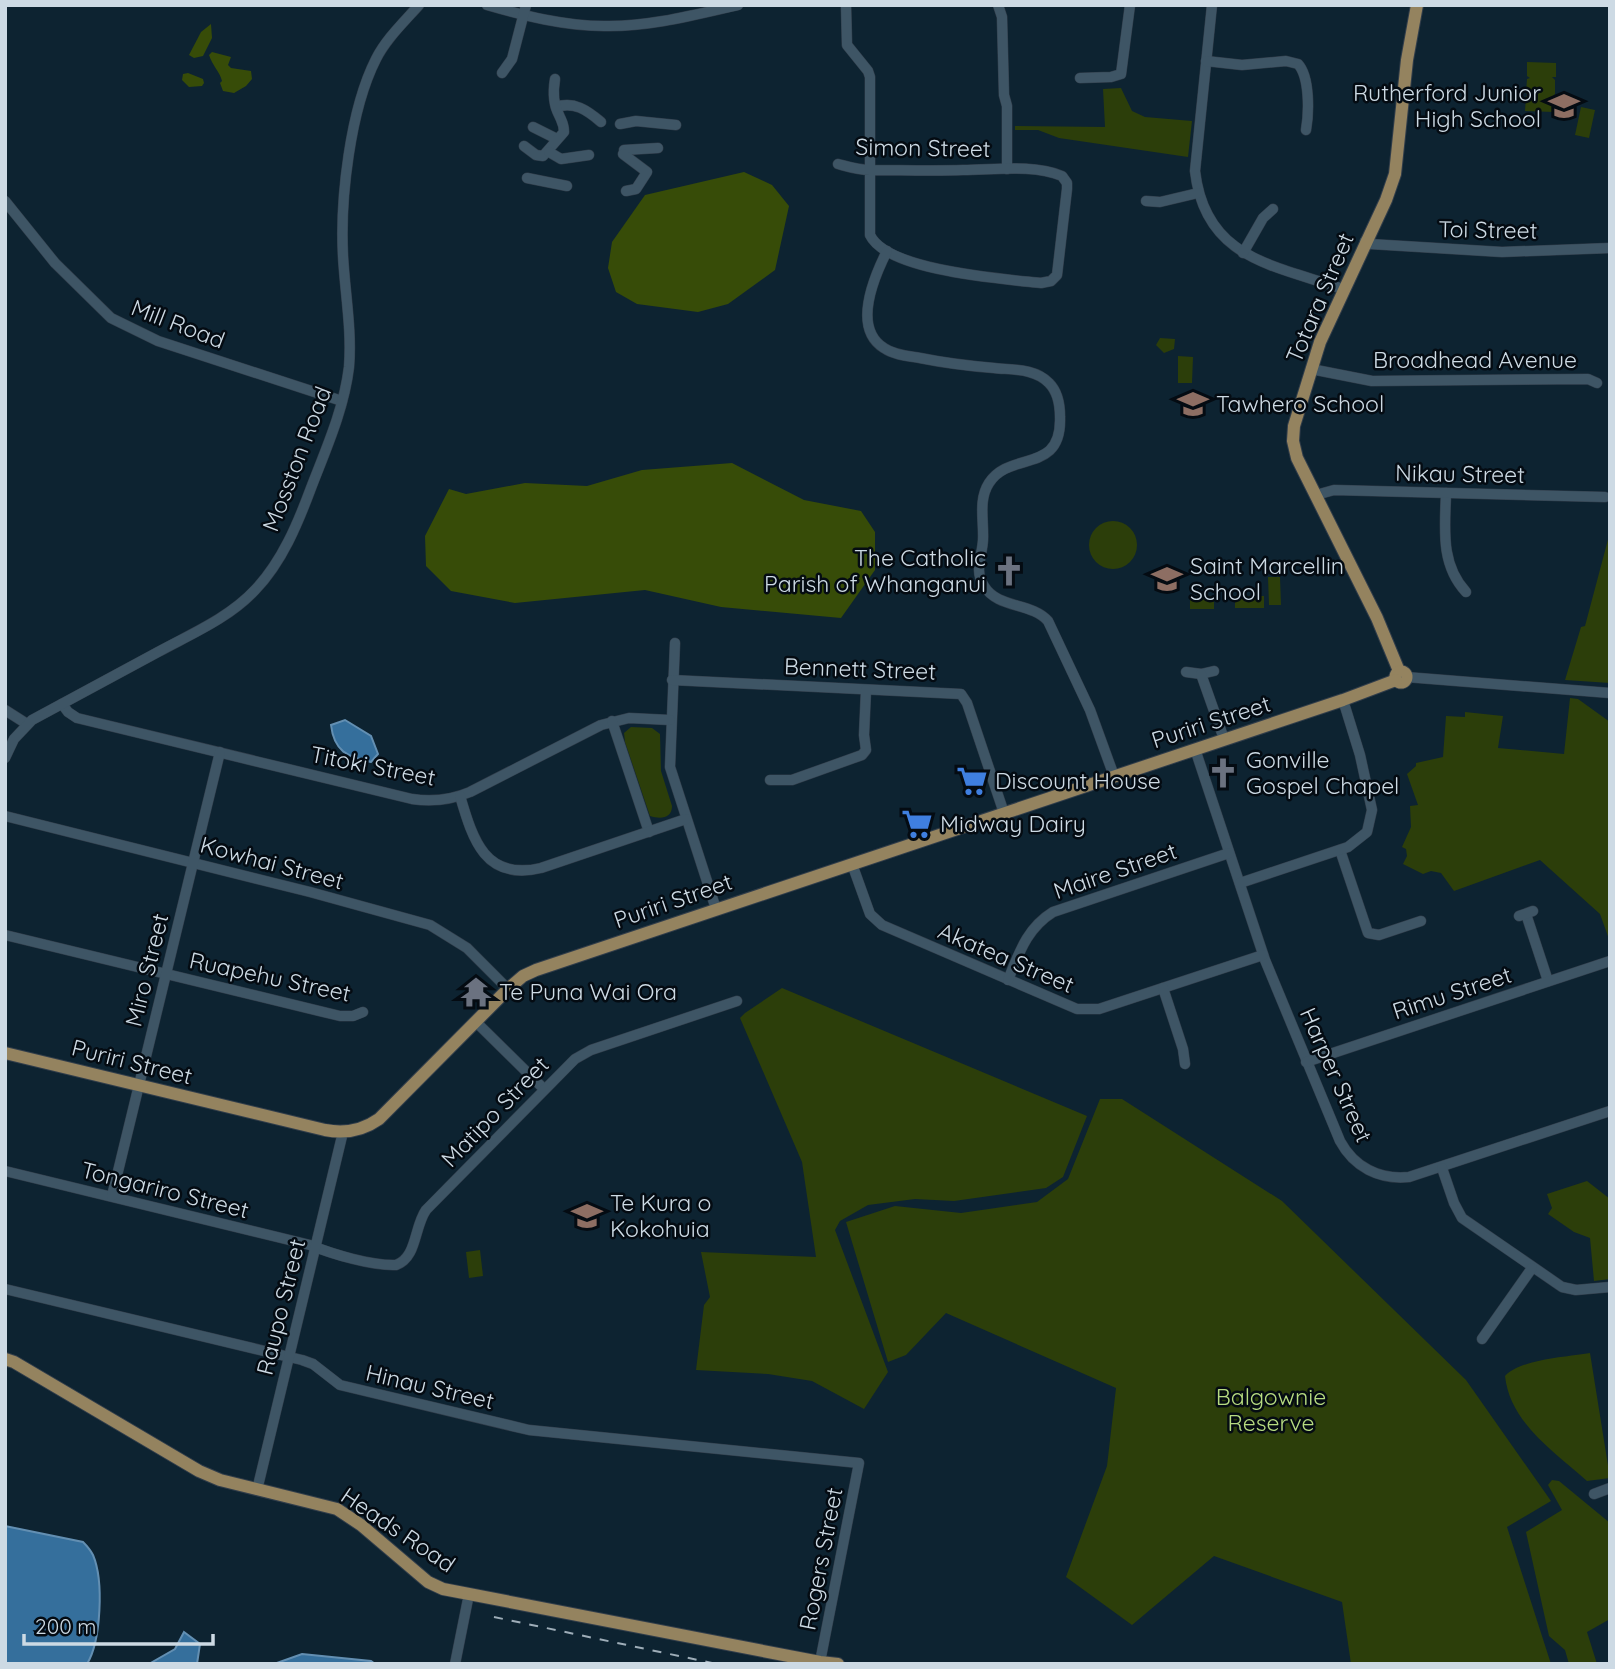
<svg xmlns="http://www.w3.org/2000/svg" width="1615" height="1669" font-family="Quicksand,sans-serif">
	<style>
		.green { fill: #2c3e0a }
		.forest { fill: #374c08 }
		.water { fill: #356f9c; stroke: #638fb2; stroke-width: 2 }
		.lines { fill: none; stroke-linecap: round; stroke-linejoin: round }
		.minor-casing { stroke: #313d4a; stroke-width: 11 }
		.major-casing { stroke: #313d4a; stroke-width: 14 }
		.minor { stroke: #3e5565; stroke-width: 10 }
		.major { stroke: #94835f; stroke-width: 12 }
		.rail { stroke: #9eadb8; stroke-width: 2; stroke-dasharray: 9 9; stroke-linecap: butt }
		.labels { text-anchor: middle; stroke-width: 5; stroke-linejoin: round; paint-order: stroke }
		.poi-label { font-size: 23px; fill: #cddae4; stroke: #040b12; text-anchor: start }
		.street-label { font-size: 23px; fill: #cddae4; stroke: #040b12 }
		.park-label { font-size: 23px; fill: #b7dc81; stroke: #040b12 }
	</style>
	<rect width="100%" height="100%" fill="#0d2331"/>
	<g class="green">
		<path d="M1527,62L1556,63V77H1552L1555,80V94L1552,97H1555L1554,112L1525,111L1526,96H1529L1526,93L1527,79L1530,78L1527,76Z"/>
		<path d="M1121,88L1132,111L1145,117L1192,121L1188,157L1059,138L1038,130H1015V126L1105,127L1103,89Z"/>
		<path d="M1581,107L1595,110L1589,138L1575,135Z"/>
		<path d="M1160,338L1175,339L1174,349L1164,353L1156,345Z"/>
		<path d="M1178,356L1193,357L1192,383H1178Z"/>
		<circle cx="1113" cy="545" r="24"/>
		<path d="M1610,532V683L1565,680L1581,627L1585,626Z"/>
		<path d="M1268,577H1280L1281,605H1269Z"/>
		<path d="M1214,596V609H1190V597Z"/>
		<rect x="1235" y="596" width="29" height="12"/>
		<path d="M1570,698L1578,699L1610,722V942L1600,914L1540,860L1454,891L1441,873L1431,871L1423,874L1403,864L1407,856L1406,849L1402,847L1411,827L1410,806L1418,805L1407,774L1416,766V763L1443,757L1446,716L1465,717V712L1503,716L1498,748L1564,754Z"/>
		<path d="M631,727L652,728L660,734L661,771L672,806C672,819 660,819 650,816L625,742L624,733Z"/>
		<path d="M782,988L1087,1116L1063,1177L1046,1188L954,1201L915,1199L868,1205L840,1221L835,1230L888,1372L864,1409L812,1381L768,1374L696,1370L704,1305L710,1297L701,1252L816,1257L802,1162L740,1018L745,1013Z"/>
		<path d="M1100,1099H1122L1282,1201L1466,1380L1551,1501L1507,1527L1551,1664H1351L1342,1602L1214,1556L1132,1625L1066,1577L1107,1466L1116,1388L946,1313L906,1355L888,1362L846,1222L895,1206L961,1213L1037,1202L1068,1179Z"/>
		<path d="M1587,1181L1610,1199V1279L1594,1281L1590,1238L1574,1232L1548,1214L1552,1208L1547,1194Z"/>
		<path d="M480,1250L483,1276L469,1278L466,1252Z"/>
		<path d="M1590,1353L1610,1478L1587,1481C1554,1451 1510,1423 1505,1376C1521,1359 1567,1357 1590,1353Z"/>
		<path d="M1552,1480L1559,1481L1610,1523V1619L1587,1632L1597,1664H1569L1565,1650L1549,1636L1526,1532L1562,1510L1548,1485Z"/>
	</g>
	<g class="forest">
		<path d="M211,24L212,38L203,56L194,58L189,55L201,32Z"/>
		<path d="M212,52L231,57L228,65L231,68L251,71L252,79L246,86L234,93L223,91L220,83L222,81C220,72 212,65 209,55Z"/>
		<path d="M188,73L203,79L204,83L202,86L189,87L182,80L183,74Z"/>
		<path d="M744,172L772,185L789,206L775,270L728,304L698,312L637,304L616,292L608,268L612,242L645,195Z"/>
		<path d="M732,463L804,500L861,511L875,532V570L841,618L721,607L645,590L515,603L451,591L426,566L425,536L449,489L466,494L525,483L587,486L642,470Z"/>
	</g>
	<g class="water">
		<path d="M345,720L371,736L378,754L371,762C347,757 334,751 331,725Z"/>
		<path d="M5,1526L83,1542C87,1546 91,1551 93,1555C104,1581 101,1641 87,1664H5Z"/>
		<path d="M184,1632L200,1644L197,1664H149L175,1649Z"/>
		<path d="M302,1654L371,1661L375,1664H274Z"/>
	</g>
	<g class="lines">
		<g class="minor-casing">
			<g id="minor">
				<path d="M487,5C525,16 565,26 604,26C649,27 694,15 738,5"/>
				<path d="M998,5L1002,17L1004,95L1007,106V169"/>
				<path d="M1212,5L1195,171C1205,259 1274,265 1343,289"/>
				<path d="M1206,61L1242,65L1286,61L1298,64C1310,77 1309,113 1306,130"/>
				<path d="M502,73L512,59L526,5"/>
				<path d="M1080,78L1111,77L1121,74L1130,5"/>
				<path d="M556,107C574,101 587,110 601,122"/>
				<path d="M620,124L636,121L676,125"/>
				<path d="M533,127L557,139"/>
				<path d="M524,146L536,155L543,156L564,132C564,124 562,122 559,115C553,104 553,91 555,79"/>
				<path d="M624,150L658,148"/>
				<path d="M549,152L561,159L589,155"/>
				<path d="M623,154L647,172L636,189L626,191"/>
				<path d="M838,164C849,167 858,170 870,170C901,170 932,171 963,170C994,170 1033,164 1062,176L1067,183V189L1057,275L1051,281L1041,283C1004,279 887,271 870,235V77L868,71L847,45L846,5"/>
				<path d="M527,178L567,186"/>
				<path d="M5,201L55,263L111,318L158,341L342,401"/>
				<path d="M1146,201L1160,202L1198,193"/>
				<path d="M1365,241L1370,244L1502,252L1610,248"/>
				<path d="M887,251C874,277 852,328 884,348C894,355 908,356 920,358C945,363 969,366 994,368C1012,370 1035,368 1049,383C1058,392 1060,404 1060,417C1062,475 1010,450 989,483C978,500 984,521 983,540C982,557 974,571 984,586C998,609 1031,602 1048,621L1090,710L1114,776"/>
				<path d="M1243,253L1263,218L1273,209"/>
				<path d="M1311,369L1372,381L1588,379L1597,383"/>
				<path d="M1446,493C1445,528 1440,564 1466,592"/>
				<path d="M1316,495L1334,490L1605,497"/>
				<path d="M675,643L670,767L716,909"/>
				<path d="M1186,672L1201,674L1214,671"/>
				<path d="M1201,674L1224,739"/>
				<path d="M1406,677L1610,693"/>
				<path d="M672,680L961,694L967,703L1004,813"/>
				<path d="M62,704L68,712L77,718L412,799C432,802 451,800 470,792L601,725L629,718L670,720"/>
				<path d="M5,710L27,724"/>
				<path d="M612,721L649,832"/>
				<path d="M1195,749L1265,960L1340,1141C1354,1167 1379,1180 1409,1177L1610,1111"/>
				<path d="M5,758L14,739L32,720C74,697 116,675 158,652C191,634 229,618 255,590C282,562 298,523 311,488C326,449 344,409 349,367C352,330 345,293 343,256C340,199 350,110 376,59C386,39 404,22 419,5"/>
				<path d="M770,780H792L862,755L866,750L864,735L866,690"/>
				<path d="M460,796C473,840 485,881 541,868L686,819"/>
				<path d="M5,816L310,892L430,925L467,948L508,989"/>
				<path d="M1340,850L1368,933L1379,935L1421,921"/>
				<path d="M852,864L870,914L882,925L1077,1009H1099L1263,955"/>
				<path d="M1240,883L1348,847L1367,832L1372,810L1360,755L1343,700"/>
				<path d="M1526,914L1548,981"/>
				<path d="M1519,916L1533,911"/>
				<path d="M5,935L340,1016H353L363,1012"/>
				<path d="M1008,980C1019,953 1027,928 1053,912L1229,853"/>
				<path d="M1163,988L1183,1049L1185,1064"/>
				<path d="M476,1022L544,1089"/>
				<path d="M1306,1062L1610,961"/>
				<path d="M1442,1168L1454,1203L1462,1218L1562,1287L1576,1290L1610,1287"/>
				<path d="M5,1171L310,1245C332,1254 372,1266 396,1265C417,1258 414,1227 426,1210L575,1059L591,1050L737,1001"/>
				<path d="M112,1196L220,752"/>
				<path d="M5,1289L302,1360L313,1364L340,1385L529,1430L859,1463L820,1662"/>
				<path d="M1482,1339L1532,1268"/>
				<path d="M257,1490L343,1132"/>
				<path d="M1594,1494L1610,1488"/>
				<path d="M455,1664L469,1594"/>
			</g>
		</g>
		<g class="major-casing">
			<g id="major">
				<path d="M1399,671L1377,618L1297,458L1293,441L1294,426L1320,342L1386,200L1395,174L1407,60L1417,5"/>
				<circle cx="1401" cy="677" r="5.5"/>
				<path d="M5,1053L325,1130C345,1134 362,1131 379,1119L508,989L523,976L536,970L1343,700L1396,680"/>
				<path d="M5,1359L14,1362L199,1471L220,1480L337,1509L361,1525L428,1582L443,1589L820,1662L838,1664"/>
			</g>
		</g>
		<use href="#minor" class="minor"/>
		<use href="#major" class="major"/>
		<path class="rail" d="M494,1617L717,1664"/>
	</g>
	<defs>
		<g id="school-bare" transform="scale(2.415)"><path d="M0-5L7-2L0 1L-7-2ZM-4 1L0 2.5L4 1V4Q0 6-4 4Z" fill="#8d6e63" stroke="#040b12" stroke-width="2.5" paint-order="stroke"/></g>
		<g id="church-bare" transform="scale(2.415)"><path d="M-1.2-6h2.4v3.5h3.3v2.4h-3.3V6h-2.4V-.1h-3.3v-2.4h3.3Z" fill="#6b7280" stroke="#040b12" stroke-width="2.5" paint-order="stroke"/></g>
		<g id="supermarket-bare" transform="scale(2.415)"><path d="M-6-5.5h2.5l.6 2H6L4.5 2H-2.5L-4.4-4H-6ZM-1.5 3.2a1.3 1.3 0 1 0 .1 0ZM3 3.2a1.3 1.3 0 1 0 .1 0Z" fill="#3f7fe0" stroke="#040b12" stroke-width="2.5" paint-order="stroke"/></g>
		<g id="temple-bare" transform="scale(2.415)"><path d="M0-6L5-2H3V0L6.5 2.5H4V6H1.5V3h-3V6H-4V2.5H-6.5L-3 0V-2H-5Z" fill="#6b7280" stroke="#040b12" stroke-width="2.5" paint-order="stroke"/></g>
	</defs>
	<g fill-rule="evenodd">
		<use href="#school-bare" x="1564" y="106"/>
		<use href="#school-bare" x="1193" y="404"/>
		<use href="#church-bare" x="1009" y="571"/>
		<use href="#school-bare" x="1167" y="579"/>
		<use href="#church-bare" x="1223" y="773"/>
		<use href="#supermarket-bare" x="972" y="781"/>
		<use href="#supermarket-bare" x="917" y="824"/>
		<use href="#temple-bare" x="476" y="992"/>
		<use href="#school-bare" x="587" y="1216"/>
	</g>
	<g class="labels">
		<g class="poi-label">
			<text x="1541" y="101" text-anchor="end">Rutherford Junior<tspan x="1541" dy="26">High School</tspan></text>
			<text x="1216" y="412">Tawhero School</text>
			<text x="986" y="566" text-anchor="end">The Catholic<tspan x="986" dy="26">Parish of Whanganui</tspan></text>
			<text x="1190" y="574">Saint Marcellin<tspan x="1190" dy="26">School</tspan></text>
			<text x="1246" y="768">Gonville<tspan x="1246" dy="26">Gospel Chapel</tspan></text>
			<text x="995" y="789">Discount House</text>
			<text x="940" y="832">Midway Dairy</text>
			<text x="499" y="1000">Te Puna Wai Ora</text>
			<text x="610" y="1211">Te Kura o<tspan x="610" dy="26">Kokohuia</tspan></text>
		</g>
		<g class="street-label">
			<text transform="translate(923 148) rotate(1)" y="8">Simon Street</text>
			<text transform="translate(1488 230) rotate(1)" y="8">Toi Street</text>
			<text transform="translate(1320 298) rotate(-67)" y="8">Totara Street</text>
			<text transform="translate(178 324) rotate(21)" y="8">Mill Road</text>
			<text x="1475" y="368">Broadhead Avenue</text>
			<text transform="translate(297 459) rotate(-69)" y="8">Mosston Road</text>
			<text transform="translate(1460 474) rotate(1)" y="8">Nikau Street</text>
			<text transform="translate(860 669) rotate(2)" y="8">Bennett Street</text>
			<text transform="translate(1211 722) rotate(-18)" y="8">Puriri Street</text>
			<text transform="translate(373 766) rotate(11)" y="8">Titoki Street</text>
			<text transform="translate(272 863) rotate(15)" y="8">Kowhai Street</text>
			<text transform="translate(1115 871) rotate(-19)" y="8">Maire Street</text>
			<text transform="translate(673 901) rotate(-19)" y="8">Puriri Street</text>
			<text transform="translate(1006 958) rotate(23)" y="8">Akatea Street</text>
			<text transform="translate(147 970) rotate(-76)" y="8">Miro Street</text>
			<text transform="translate(270 977) rotate(12)" y="8">Ruapehu Street</text>
			<text transform="translate(1452 993) rotate(-18)" y="8">Rimu Street</text>
			<text transform="translate(132 1062) rotate(14)" y="8">Puriri Street</text>
			<text transform="translate(1336 1075) rotate(66)" y="8">Harper Street</text>
			<text transform="translate(495 1112) rotate(-46)" y="8">Matipo Street</text>
			<text transform="translate(165 1190) rotate(14)" y="8">Tongariro Street</text>
			<text transform="translate(281 1307) rotate(-76)" y="8">Raupo Street</text>
			<text transform="translate(430 1387) rotate(13)" y="8">Hinau Street</text>
			<text transform="translate(398 1530) rotate(34)" y="8">Heads Road</text>
			<text transform="translate(821 1559) rotate(-79)" y="8">Rogers Street</text>
		</g>
		<g class="park-label">
			<text x="1271" y="1405">Balgownie<tspan x="1271" dy="26">Reserve</tspan></text>
		</g>
	</g>
	<rect width="1615" height="1669" fill="none" stroke="#cddae4" stroke-width="14"/>
	<path d="M24 1634v10h189v-10" fill="none" stroke="#cddae4" stroke-width="3.5"/>
	<text x="35" y="1634" font-size="21" fill="#cddae4" stroke="#040b12" stroke-width="5" paint-order="stroke">200 m</text>
</svg>
